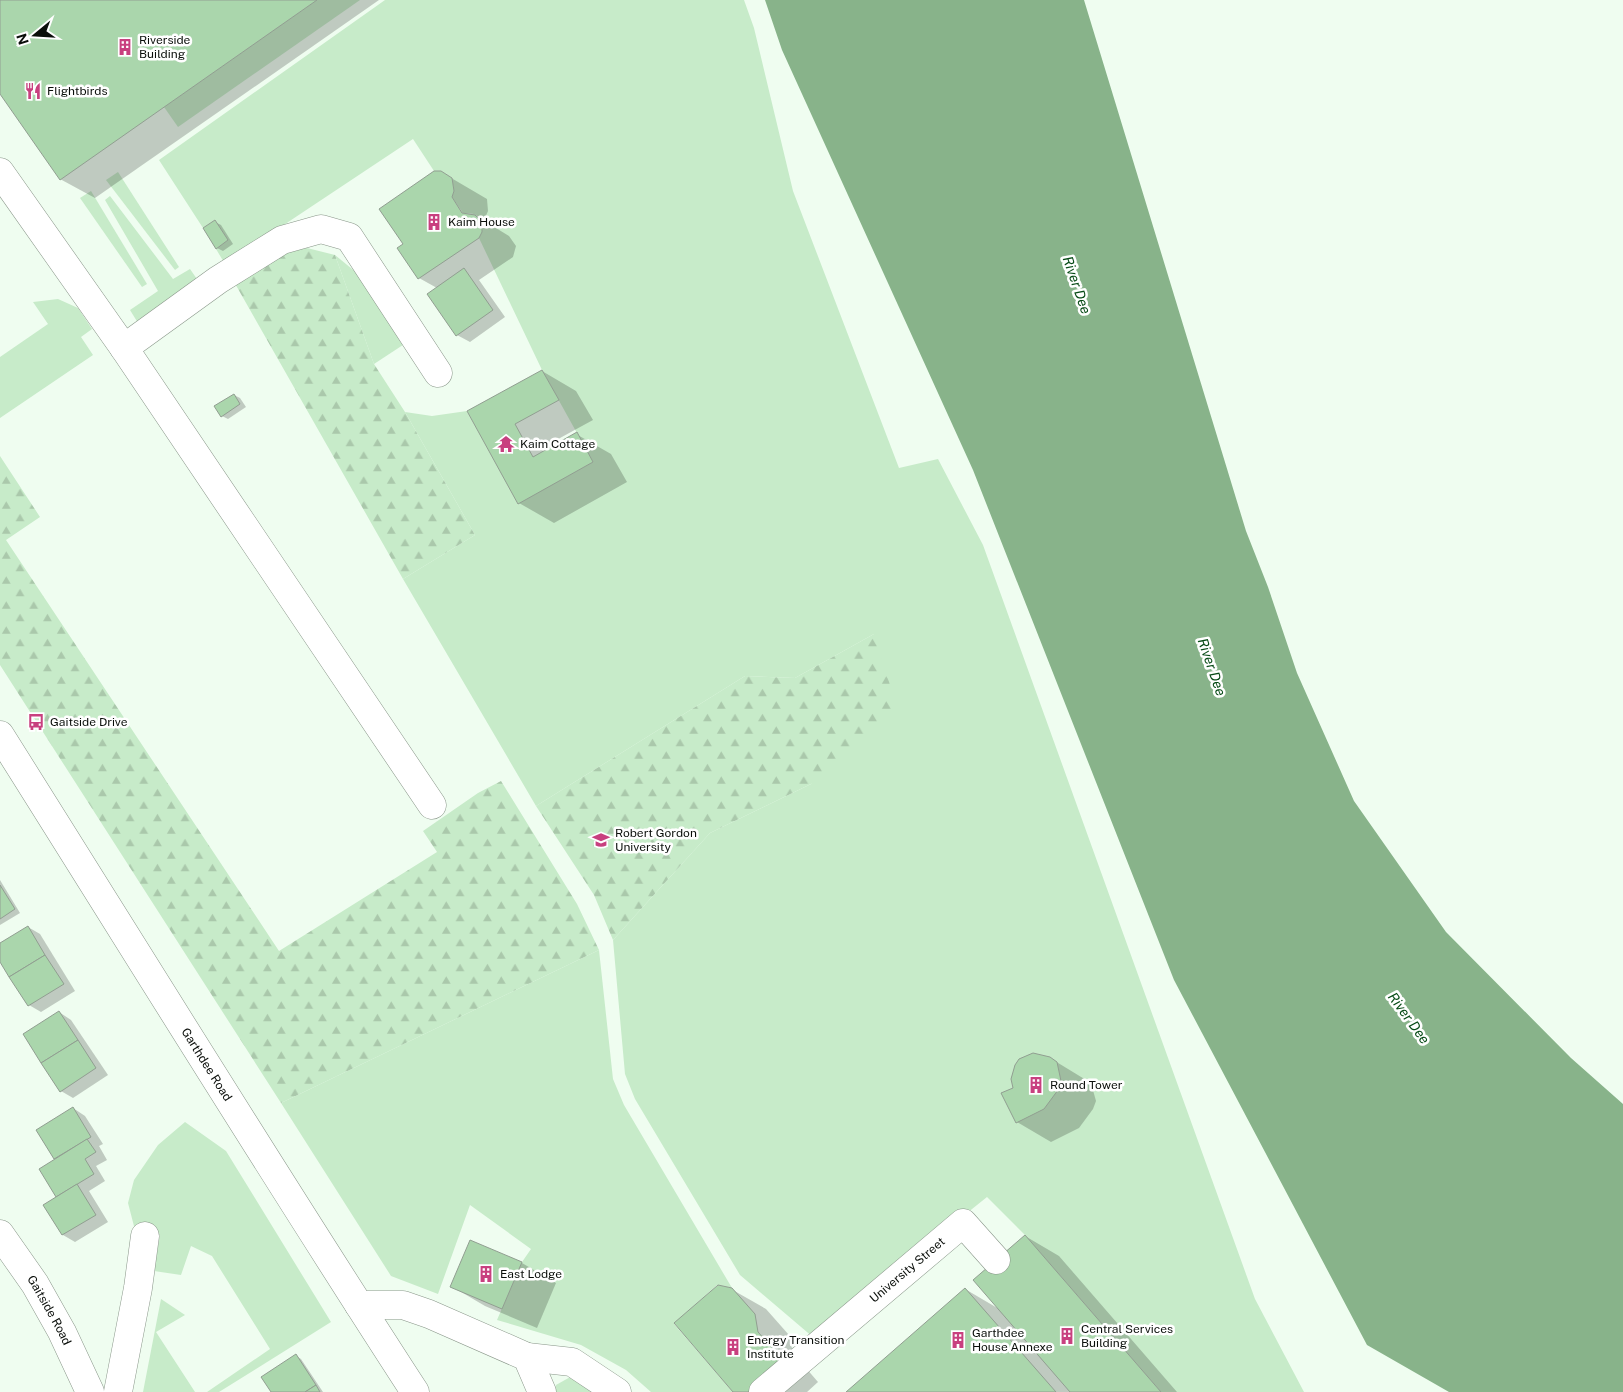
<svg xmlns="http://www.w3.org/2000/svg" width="1623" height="1392" font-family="'Public Sans',sans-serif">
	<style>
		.green { fill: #c7ebc9 }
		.forest { fill: url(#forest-firs) }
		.water { fill: #88b38a }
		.shadow { fill: #0003 }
		.building { fill: #aad6ac; stroke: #919e91 }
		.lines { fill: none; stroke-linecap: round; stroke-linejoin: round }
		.minor-casing { stroke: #899689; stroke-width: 29 }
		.minor { stroke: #fff; stroke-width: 28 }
		.labels { text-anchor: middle; stroke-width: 5; stroke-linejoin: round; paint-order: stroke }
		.poi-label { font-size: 12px; fill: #0a0e0a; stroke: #fff; text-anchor: start }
		.street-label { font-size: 12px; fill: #0a0e0a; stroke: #fff }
		.water-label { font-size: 14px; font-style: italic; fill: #074b16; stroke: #fff }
	</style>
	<defs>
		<pattern id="forest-firs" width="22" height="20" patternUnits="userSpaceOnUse" patternTransform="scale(1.25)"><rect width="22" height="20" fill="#c7ebc9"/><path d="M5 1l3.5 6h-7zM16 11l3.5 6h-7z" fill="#aac8ab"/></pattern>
	</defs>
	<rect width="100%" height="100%" fill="#effdf0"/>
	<g class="green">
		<path d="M317,0H360L178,127L164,107Z"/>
		<path d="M385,0H744L754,28L793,191L899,468L938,459L983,545L1255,1299L1304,1392H1161L1025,1235L987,1197L901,1266L814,1338L740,1275L635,1099L625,1074L613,940L710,833L811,784L874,634L795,678L745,676L536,806L403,579L475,535L405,412L432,416L467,411L518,503L593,462L542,370L479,238C483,222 482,212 463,213L452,197L454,191L452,178L441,171H434L413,139L225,264L216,249L228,240L215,220L203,228L159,160Z"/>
		<path d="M118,172L179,267L175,270L106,180Z"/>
		<path d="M91,191L147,284L142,287L80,198Z"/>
		<path d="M110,196L173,279L190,269L199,282L138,323L130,310L158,291L105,200Z"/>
		<path d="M335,255L363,278L406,343L374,364Z"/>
		<path d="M58,299L78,308L92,329L81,337L93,355L0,418V357L48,324L33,302Z"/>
		<path d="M599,950L613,1079L624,1105L732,1288L717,1285L674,1324L733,1392H651L626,1370L581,1345L497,1320L522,1262L531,1249L470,1205L438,1294L391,1276L281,1103Z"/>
		<path d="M185,1122L226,1151L331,1322L219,1392H207L270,1349L212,1256L191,1246L181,1275L154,1271L160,1235L135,1230L128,1203L134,1180L158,1145Z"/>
		<path d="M161,1299L185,1315L156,1332L195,1392H143Z"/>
		<path d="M572,1376L592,1392H554L556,1385Z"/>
	</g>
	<g class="forest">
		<path d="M307,248L335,255L374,364L405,412L475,535L403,579L233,280L276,253Z"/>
		<path d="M0,456L40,517L6,540L279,951L437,852L423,831L478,793L501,781L577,904L599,950L281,1103L0,665Z"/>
		<path d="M874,634L896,704L811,784L710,833L613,940L594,895L536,806L745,676L795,678Z"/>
	</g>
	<path class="water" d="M765,0H1084L1246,531L1268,587L1297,673L1354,801L1446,932L1571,1058L1623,1104V1392H1449L1367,1345L1174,980L973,470L782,50Z"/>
	<g class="shadow">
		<path d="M0,0H379L95,198L60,179L0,92Z"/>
		<path d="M441,172L487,199L488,211L485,218L491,225L509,236L516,246L513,257L479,280L505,317L470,342L457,335L437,288L419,278L404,245Z"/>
		<path d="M215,222L221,225L233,244L223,251L217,248Z"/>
		<path d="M542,371L576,391L593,420L549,444L551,448L576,434L611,454L627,482L554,523L519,503L468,411Z"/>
		<path d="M234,395L240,398L246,407L228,419L222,416Z"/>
		<path d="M0,880L20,913L0,925Z"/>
		<path d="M28,927L40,934L75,991L41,1012L29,1005L0,960V944Z"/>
		<path d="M59,1012L71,1020L108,1075L73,1098L61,1091Z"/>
		<path d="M1050,1058L1091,1083L1096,1101L1093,1109L1079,1128L1051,1142L1017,1122L1015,1089Z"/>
		<path d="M73,1108L85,1116L103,1144L99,1146L107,1160L96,1166L105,1181L89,1191L108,1222L75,1242L63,1235L58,1197L56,1160L37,1130Z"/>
		<path d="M1025,1236L1059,1256L1177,1392H848L965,1289L999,1309Z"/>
		<path d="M471,1241L522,1263L556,1283L537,1328L485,1306L451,1286Z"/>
		<path d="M731,1289L766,1309L789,1335L793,1353L818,1382L807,1392H735Z"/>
		<path d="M296,1356L301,1359L323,1392H272Z"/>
	</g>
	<g class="building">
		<path d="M0,0H317L60,180L0,94Z"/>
		<path d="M434,171H441L452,178L454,191L452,197L462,213L475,215L479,219L482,225V232L479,238L418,279L397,248L403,244L379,209Z"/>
		<path d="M215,220L228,240L216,249L203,228Z"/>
		<path d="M464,268L493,310L456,336L427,294Z"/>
		<path d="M542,370L559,400L515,424L533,457L577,432L593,462L518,504L467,411Z"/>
		<path d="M234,394L240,404L221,417L214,406Z"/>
		<path d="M0,885L15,909L0,919Z"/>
		<path d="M28,926L45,955L9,977L0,962V943Z"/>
		<path d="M45,955L64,984L28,1006L9,977Z"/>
		<path d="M59,1011L78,1040L41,1063L23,1034Z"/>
		<path d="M78,1040L96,1068L60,1092L41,1063Z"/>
		<path d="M1033,1053L1050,1057L1057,1062L1061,1081L1058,1090L1044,1109L1016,1123L1001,1093L1013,1088L1011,1079L1015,1065L1019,1059Z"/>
		<path d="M73,1107L91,1137L54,1159L36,1130Z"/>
		<path d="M87,1139L96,1152L85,1159L94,1174L56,1197L39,1169Z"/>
		<path d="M77,1184L96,1215L62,1235L43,1205Z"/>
		<path d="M1025,1235L1161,1392H1070L973,1280Z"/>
		<path d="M470,1240L522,1262L502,1309L450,1287Z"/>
		<path d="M718,1285L732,1288L755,1314L758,1332L785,1362L750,1392H733L674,1323Z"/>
		<path d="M965,1288L1056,1392H846Z"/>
		<path d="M296,1354L316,1385L305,1392H271L261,1377Z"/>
		<path d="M316,1385L320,1392H305Z"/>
	</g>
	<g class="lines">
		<g class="minor-casing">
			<g id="minor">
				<path d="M0,172L124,348L432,805"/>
				<path d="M124,348L218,280L282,240L321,229L349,237L438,373"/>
				<path id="s1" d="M0,735C138,954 274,1175 415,1392"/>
				<path id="s2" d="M0,1234L35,1284L62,1332L90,1392"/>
				<path d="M359,1305H403L429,1314L527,1357L542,1392"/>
				<path d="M527,1357L572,1362L617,1392"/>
				<path d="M118,1392L138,1288L145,1236"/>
				<path id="s3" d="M763,1392L963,1223L996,1260"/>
			</g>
		</g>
		<use href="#minor" class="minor"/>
	</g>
	<defs>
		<g id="building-bare" transform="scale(1.35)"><path d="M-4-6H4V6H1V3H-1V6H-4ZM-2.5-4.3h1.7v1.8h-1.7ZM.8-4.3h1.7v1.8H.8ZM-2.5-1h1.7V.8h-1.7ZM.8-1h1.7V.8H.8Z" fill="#c8407f" stroke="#fff" stroke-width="2.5" paint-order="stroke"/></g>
		<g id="restaurant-bare" transform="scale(1.35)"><path d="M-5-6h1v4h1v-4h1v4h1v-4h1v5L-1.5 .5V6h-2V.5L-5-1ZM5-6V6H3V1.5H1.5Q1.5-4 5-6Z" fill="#c8407f" stroke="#fff" stroke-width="2.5" paint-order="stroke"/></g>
		<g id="temple-bare" transform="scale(1.35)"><path d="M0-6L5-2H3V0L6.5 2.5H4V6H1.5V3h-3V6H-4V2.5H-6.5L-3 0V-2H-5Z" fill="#c8407f" stroke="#fff" stroke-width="2.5" paint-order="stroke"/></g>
		<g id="bus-bare" transform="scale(1.35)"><path d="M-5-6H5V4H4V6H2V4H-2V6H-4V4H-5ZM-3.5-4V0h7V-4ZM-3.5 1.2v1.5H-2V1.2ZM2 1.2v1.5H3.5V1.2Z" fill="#c8407f" stroke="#fff" stroke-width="2.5" paint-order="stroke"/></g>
		<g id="university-bare" transform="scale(1.35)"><path d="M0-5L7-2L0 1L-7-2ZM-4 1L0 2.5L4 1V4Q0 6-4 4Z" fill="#c8407f" stroke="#fff" stroke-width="2.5" paint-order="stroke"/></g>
	</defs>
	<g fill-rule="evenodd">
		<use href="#building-bare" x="125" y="47"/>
		<use href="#restaurant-bare" x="33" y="91"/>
		<use href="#building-bare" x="434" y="222"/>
		<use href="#temple-bare" x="506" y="444"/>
		<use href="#bus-bare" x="36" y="722"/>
		<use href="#university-bare" x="601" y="840"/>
		<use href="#building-bare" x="1036" y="1085"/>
		<use href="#building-bare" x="486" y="1274"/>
		<use href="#building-bare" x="1067" y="1336"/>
		<use href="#building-bare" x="958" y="1340"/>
		<use href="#building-bare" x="733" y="1347"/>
	</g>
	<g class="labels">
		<g class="poi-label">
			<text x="139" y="44">Riverside<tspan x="139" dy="14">Building</tspan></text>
			<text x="47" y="95">Flightbirds</text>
			<text x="448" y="226">Kaim House</text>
			<text x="520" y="448">Kaim Cottage</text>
			<text x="50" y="726">Gaitside Drive</text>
			<text x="615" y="837">Robert Gordon<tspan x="615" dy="14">University</tspan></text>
			<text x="1050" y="1089">Round Tower</text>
			<text x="500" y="1278">East Lodge</text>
			<text x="1081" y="1333">Central Services<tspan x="1081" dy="14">Building</tspan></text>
			<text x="972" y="1337">Garthdee<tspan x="972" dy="14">House Annexe</tspan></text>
			<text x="747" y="1344">Energy Transition<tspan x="747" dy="14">Institute</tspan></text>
		</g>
		<g class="street-label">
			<text dy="4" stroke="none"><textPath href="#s1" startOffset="389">Garthdee Road</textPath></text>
			<text dy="4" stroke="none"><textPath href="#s3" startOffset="189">University Street</textPath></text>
			<text dy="4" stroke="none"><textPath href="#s2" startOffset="91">Gaitside Road</textPath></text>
		</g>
		<g class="water-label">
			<text transform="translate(1077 285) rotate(71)" y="5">River Dee</text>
			<text transform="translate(1212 667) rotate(71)" y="5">River Dee</text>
			<text transform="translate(1409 1018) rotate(54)" y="5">River Dee</text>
		</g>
	</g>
	<g transform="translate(35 35) rotate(252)" stroke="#ffffff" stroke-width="4" paint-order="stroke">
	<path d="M0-4L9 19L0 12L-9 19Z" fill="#0a0e0a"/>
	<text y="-8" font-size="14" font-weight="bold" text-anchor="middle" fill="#0a0e0a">N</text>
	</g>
</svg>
